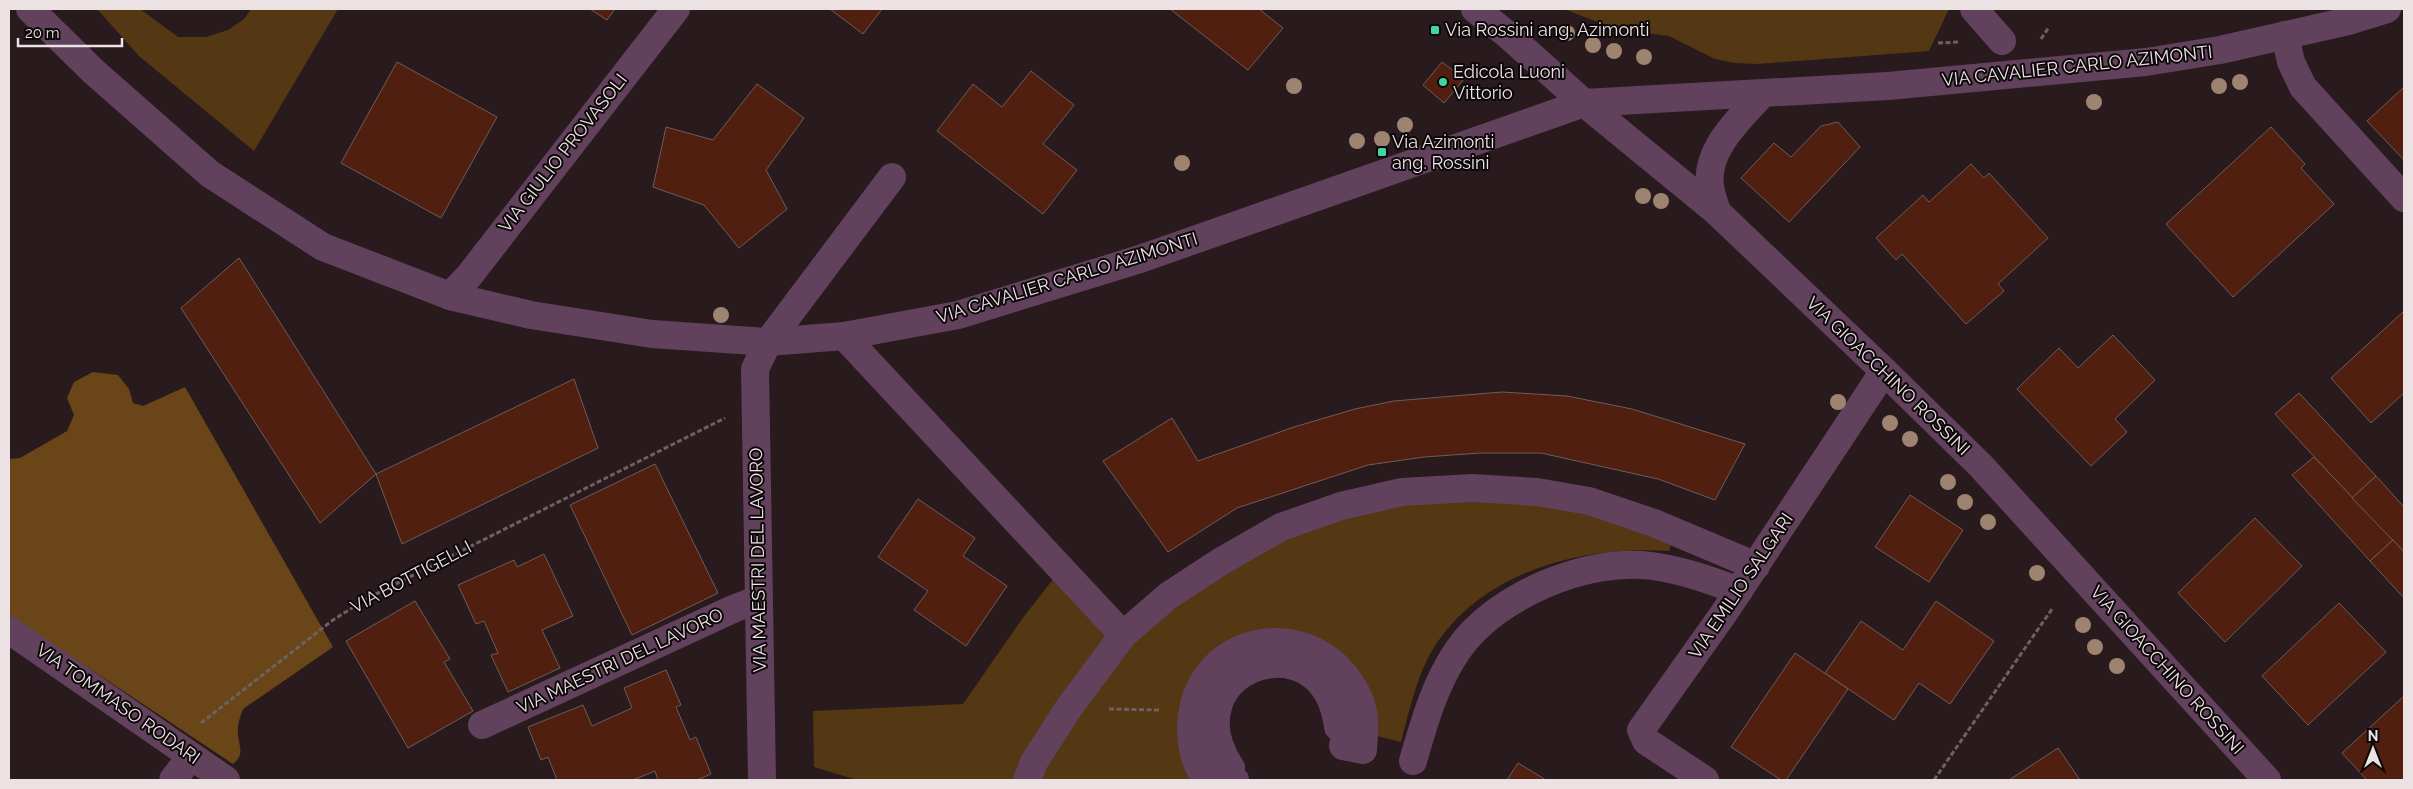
<svg xmlns="http://www.w3.org/2000/svg" width="2413" height="789" font-family="Raleway,sans-serif">
	<style>
		.green { fill: #543713 }
		.forest { fill: #6a4517 }
		.building { fill: #501f10; stroke: #6e5d59 }
		.lines { fill: none; stroke-linecap: round; stroke-linejoin: round }
		.path { stroke: #6e6164; stroke-width: 3; stroke-dasharray: 5 2.5; stroke-linecap: butt }
		.minor { stroke: #62415c; stroke-width: 28 }
		.tree { fill: #9e8470 }
		.poi-dot { fill: #42d4a1; stroke: #0c0708; stroke-width: 2 }
		.labels { text-anchor: middle; stroke-width: 4; stroke-linejoin: round; paint-order: stroke }
		.poi-label { font-size: 18px; fill: #ece2e4; stroke: #0c0708; text-anchor: start }
		.street-label { font-size: 18px; fill: #ece2e4; stroke: #0c0708 }
	</style>
	<rect width="100%" height="100%" fill="#281a1d"/>
	<g class="green">
		<path d="M97,9H140L178,37H206L228,30L244,19L251,9H338L254,151L139,56Z"/>
		<path d="M1564,9H1949L1929,51L1757,64L1735,63L1715,59L1669,36L1637,32L1600,23Z"/>
		<path d="M1397,487L1679,521L1669,551C1586,546 1491,568 1439,640C1418,669 1410,709 1401,742L1364,733L1341,670L1203,683L1206,780H857L814,767L813,711L963,704L1022,619L1054,578L1124,620L1163,586Z"/>
	</g>
	<path class="forest" d="M93,372L118,375L129,389L133,403L143,406L185,387L333,647L243,709C240,717 237,725 238,734C239,747 245,754 233,764L9,615V459L20,458L67,431L74,415L67,398L74,382Z"/>
	<g class="building">
		<path d="M590,9H615L607,20Z"/>
		<path d="M830,9H882L863,34Z"/>
		<path d="M1170,9H1259L1283,28L1248,70Z"/>
		<path d="M397,62L497,117L441,218L341,163Z"/>
		<path d="M1442,62L1464,79L1444,103L1423,85Z"/>
		<path d="M1031,71L1074,105L1043,144L1077,170L1043,214L937,131L973,84L1002,107Z"/>
		<path d="M757,84L804,118L766,170L787,209L739,248L704,205L653,187L666,127L713,140Z"/>
		<path d="M2404,87V160L2367,121Z"/>
		<path d="M1838,122L1860,147L1789,222L1741,178L1774,143L1791,157L1821,126Z"/>
		<path d="M2271,127L2305,164L2301,168L2334,204L2233,297L2166,224Z"/>
		<path d="M1971,164L1984,178L1989,173L2048,238L1998,284L2004,291L1966,324L1902,254L1896,260L1876,238L1923,195L1929,202Z"/>
		<path d="M239,258L376,474L320,523L181,308Z"/>
		<path d="M2404,311V393L2371,423L2331,378Z"/>
		<path d="M2113,335L2155,380L2115,419L2127,432L2091,466L2017,389L2059,348L2078,368Z"/>
		<path d="M574,379L598,448L402,544L376,474Z"/>
		<path d="M1502,392L1567,396L1632,409L1745,444L1715,500L1658,479L1541,453H1480L1424,457L1368,465L1237,508L1168,552L1103,461L1172,418L1198,461L1294,427L1355,409L1394,401Z"/>
		<path d="M2299,393L2376,476L2352,498L2275,414Z"/>
		<path d="M2314,457L2393,540L2370,561L2292,475Z"/>
		<path d="M655,464L718,593L632,635L570,505Z"/>
		<path d="M2376,476L2404,507V552L2352,498Z"/>
		<path d="M1910,495L1963,530L1929,582L1875,547Z"/>
		<path d="M918,499L975,538L963,556L1007,586L966,646L914,610L928,591L878,557Z"/>
		<path d="M2255,518L2302,566L2225,642L2178,593Z"/>
		<path d="M2393,540L2404,552V598L2370,561Z"/>
		<path d="M544,554L573,616L542,630L560,668L508,692L491,655L498,653L484,621L476,624L458,585L514,560L517,567Z"/>
		<path d="M415,601L450,659L444,662L473,711L408,748L346,641Z"/>
		<path d="M1936,601L1994,641L1950,704L1919,683L1894,720L1825,673L1861,621L1903,650Z"/>
		<path d="M2339,603L2386,652L2308,725L2262,676Z"/>
		<path d="M1795,653L1848,689L1786,780H1781L1731,747Z"/>
		<path d="M666,670L681,705L676,707L690,740L696,737L711,774L697,780H658L655,771L633,780H557L548,757L541,760L528,727L583,705L592,726L632,708L624,688Z"/>
		<path d="M2404,696V780H2367L2342,753Z"/>
		<path d="M2058,748L2080,780H2009Z"/>
		<path d="M1518,763L1546,780H1507Z"/>
	</g>
	<g class="lines">
		<g class="path">
			<path d="M2041,39L2049,27"/>
			<path d="M1938,43L1960,42"/>
			<path d="M1109,709L1160,710"/>
			<path d="M201,723L333,620L368,598L725,418"/>
			<path d="M1934,780L2052,609"/>
		</g>
		<g class="minor">
			<path d="M30,9L93,71L210,174L323,247L450,296L531,315L652,334L768,342L844,336L958,315L1140,259L1584,103L1888,86L2146,62L2220,50L2348,21L2387,9"/>
			<path d="M1475,9L1508,35L1584,103L1717,212L1884,371L1981,466L2267,780"/>
			<path d="M1974,9L2002,41"/>
			<path d="M2285,35L2291,62L2303,87L2404,198"/>
			<path d="M1717,212C1715,204 1711,195 1710,186C1705,149 1740,119 1762,94"/>
			<path d="M450,296L469,276L676,9"/>
			<path d="M844,336L1123,635"/>
			<path d="M9,630L226,780"/>
			<path d="M482,725L733,609L759,599"/>
			<path d="M1413,761C1424,723 1435,683 1458,650C1495,596 1587,557 1652,566C1682,570 1710,580 1739,591"/>
			<path d="M173,780L191,756"/>
			<path d="M762,780L755,369L768,342L892,177"/>
			<path d="M1027,780L1034,762L1068,709L1123,635L1168,596L1220,562L1281,527L1341,506L1402,492L1472,488L1537,492L1589,501L1654,523L1756,566"/>
			<path d="M1206,780C1193,760 1189,739 1192,715C1204,634 1304,617 1349,681C1355,690 1362,702 1363,712C1365,724 1364,738 1363,750L1343,746L1347,729L1338,727C1324,613 1167,670 1231,768L1228,774L1235,780"/>
			<path d="M1705,780L1646,741L1641,730L1724,613L1884,371"/>
		</g>
	</g>
	<g class="tree">
		<circle cx="1567" cy="33" r="8"/>
		<circle cx="1593" cy="45" r="8"/>
		<circle cx="1614" cy="51" r="8"/>
		<circle cx="1644" cy="57" r="8"/>
		<circle cx="2240" cy="82" r="8"/>
		<circle cx="1294" cy="86" r="8"/>
		<circle cx="2219" cy="86" r="8"/>
		<circle cx="2094" cy="102" r="8"/>
		<circle cx="1405" cy="125" r="8"/>
		<circle cx="1382" cy="139" r="8"/>
		<circle cx="1357" cy="141" r="8"/>
		<circle cx="1182" cy="163" r="8"/>
		<circle cx="1643" cy="196" r="8"/>
		<circle cx="1661" cy="201" r="8"/>
		<circle cx="721" cy="315" r="8"/>
		<circle cx="1838" cy="402" r="8"/>
		<circle cx="1890" cy="423" r="8"/>
		<circle cx="1910" cy="439" r="8"/>
		<circle cx="1948" cy="482" r="8"/>
		<circle cx="1965" cy="502" r="8"/>
		<circle cx="1988" cy="522" r="8"/>
		<circle cx="2037" cy="573" r="8"/>
		<circle cx="2083" cy="625" r="8"/>
		<circle cx="2095" cy="647" r="8"/>
		<circle cx="2117" cy="666" r="8"/>
	</g>
	<g class="poi-dot">
		<rect x="1430" y="25" width="10" height="10" rx="2.5"/>
		<circle cx="1443" cy="82" r="5"/>
		<rect x="1377" y="147" width="10" height="10" rx="2.5"/>
	</g>
	<g class="labels">
		<g class="poi-label">
			<text x="1445" y="36">Via Rossini ang. Azimonti</text>
			<text x="1453" y="78">Edicola Luoni<tspan x="1453" dy="21">Vittorio</tspan></text>
			<text x="1392" y="148">Via Azimonti<tspan x="1392" dy="21">ang. Rossini</tspan></text>
		</g>
		<g class="street-label">
			<text transform="translate(2077 66) rotate(-6)" y="6">VIA CAVALIER CARLO AZIMONTI</text>
			<text transform="translate(563 153) rotate(-52)" y="6">VIA GIULIO PROVASOLI</text>
			<text transform="translate(1067 278) rotate(-17)" y="6">VIA CAVALIER CARLO AZIMONTI</text>
			<text transform="translate(1888 376) rotate(44)" y="6">VIA GIOACCHINO ROSSINI</text>
			<text transform="translate(758 560) rotate(-91)" y="6">VIA MAESTRI DEL LAVORO</text>
			<text transform="translate(411 577) rotate(-28)" y="6">VIA BOTTIGELLI</text>
			<text transform="translate(1741 586) rotate(-56)" y="6">VIA EMILIO SALGARI</text>
			<text transform="translate(620 661) rotate(-25)" y="6">VIA MAESTRI DEL LAVORO</text>
			<text transform="translate(2167 670) rotate(48)" y="6">VIA GIOACCHINO ROSSINI</text>
			<text transform="translate(118 704) rotate(35)" y="6">VIA TOMMASO RODARI</text>
		</g>
	</g>
	<rect width="2413" height="789" fill="none" stroke="#ece2e4" stroke-width="20"/>
	<g transform="translate(2373 749)" stroke="#0c0708" stroke-width="4" paint-order="stroke">
	<path d="M0-4L9 19L0 12L-9 19Z" fill="#ece2e4"/>
	<text y="-8" font-size="14" font-weight="bold" text-anchor="middle" fill="#ece2e4">N</text>
	</g>
	<path d="M18 38v8h104v-8" fill="none" stroke="#ece2e4" stroke-width="2.5"/>
	<text x="25" y="38" font-size="15" fill="#ece2e4" stroke="#0c0708" stroke-width="4" paint-order="stroke">20 m</text>
</svg>
